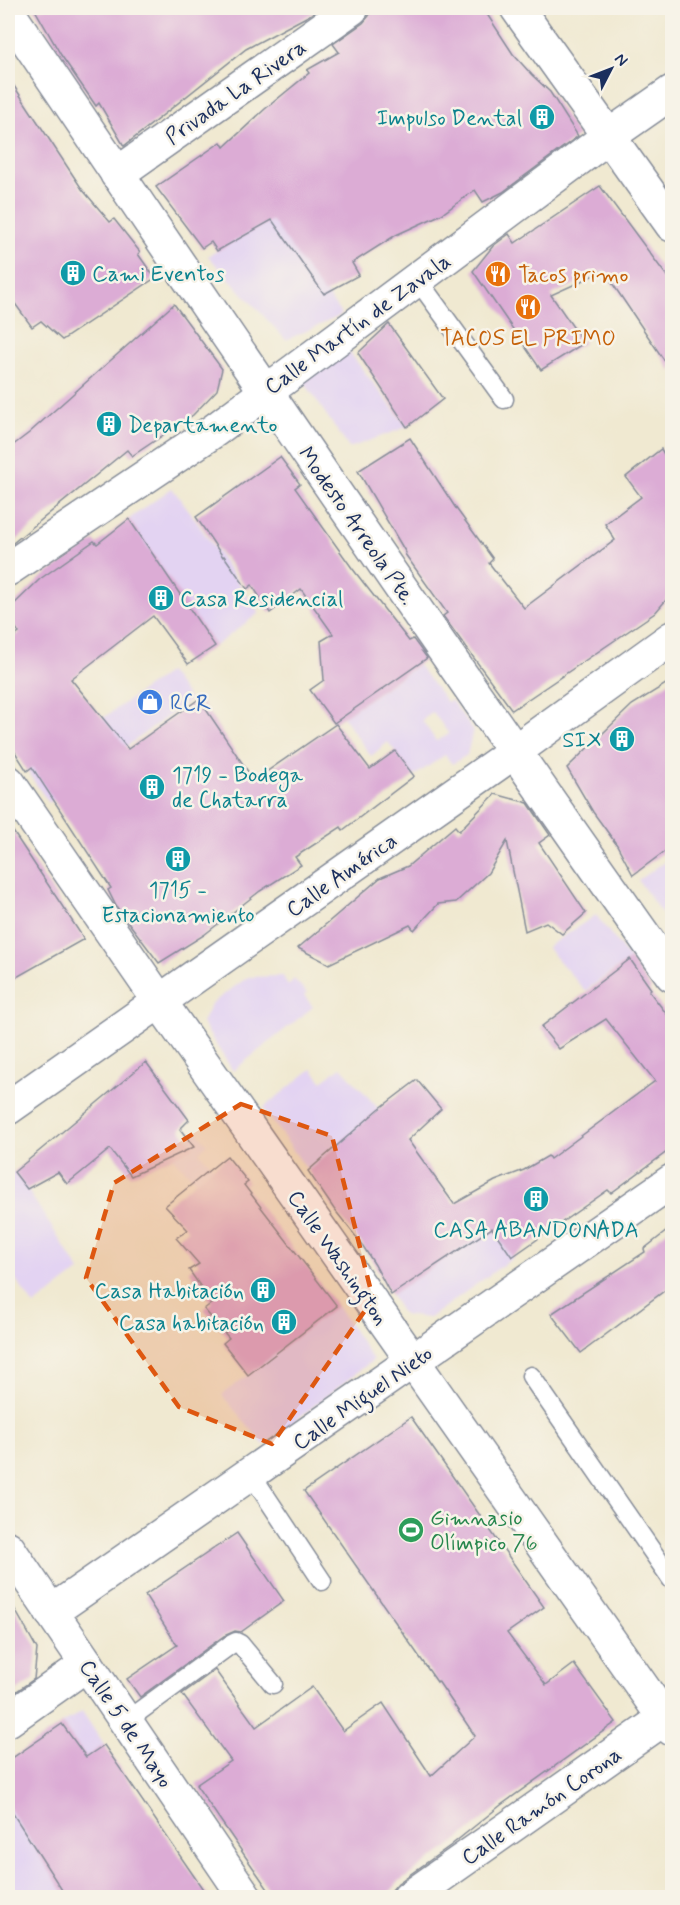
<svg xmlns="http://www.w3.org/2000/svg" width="680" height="1905" font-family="Mynerve,sans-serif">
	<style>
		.built { fill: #e3d3f2; fill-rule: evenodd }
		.building { fill: #dcacd5 }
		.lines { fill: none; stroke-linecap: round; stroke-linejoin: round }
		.service-casing { stroke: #868c98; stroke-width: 21 }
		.minor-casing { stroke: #868c98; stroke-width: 36 }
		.secondary-casing { stroke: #868c98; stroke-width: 36 }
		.service { stroke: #fff; stroke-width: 18 }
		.minor { stroke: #fff; stroke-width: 33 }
		.secondary { stroke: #fff; stroke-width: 33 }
		.marked { fill: #de5710; fill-opacity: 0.2; stroke: #de5710; stroke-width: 4.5; stroke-dasharray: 12 8; stroke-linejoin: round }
		.labels { text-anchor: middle; stroke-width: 5; stroke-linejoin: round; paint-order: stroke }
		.street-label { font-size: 22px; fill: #1b2f5e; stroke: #f7f3e8 }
		.culture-label { font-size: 22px; fill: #0d838f; stroke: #f7f3e8; text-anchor: end }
		.food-label { font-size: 22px; fill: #c56008; stroke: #f7f3e8; text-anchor: start }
		.shop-label { font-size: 22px; fill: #366cbe; stroke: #f7f3e8; text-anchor: start }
		.leisure-label { font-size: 22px; fill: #27864d; stroke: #f7f3e8; text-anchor: start }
	</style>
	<rect width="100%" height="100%" fill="#f7f3e8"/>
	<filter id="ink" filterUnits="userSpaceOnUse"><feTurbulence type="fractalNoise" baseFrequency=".0167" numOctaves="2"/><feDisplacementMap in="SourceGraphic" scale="12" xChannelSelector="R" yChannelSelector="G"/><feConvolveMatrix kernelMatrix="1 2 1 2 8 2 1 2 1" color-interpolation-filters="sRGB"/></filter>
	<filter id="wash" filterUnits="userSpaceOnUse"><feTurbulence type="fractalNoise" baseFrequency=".008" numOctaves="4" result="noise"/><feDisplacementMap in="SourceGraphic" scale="24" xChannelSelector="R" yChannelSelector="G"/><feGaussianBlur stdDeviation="1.35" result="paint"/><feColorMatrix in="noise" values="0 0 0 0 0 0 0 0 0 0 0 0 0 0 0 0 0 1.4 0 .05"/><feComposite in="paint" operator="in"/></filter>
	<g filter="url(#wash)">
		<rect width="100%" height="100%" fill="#f0e9d1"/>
		<g class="built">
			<path d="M272,220L342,315L286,340L208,256Z"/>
			<path d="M344,345L407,427L349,448L300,376Z"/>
			<path d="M172,488L190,512L259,613L215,646L129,519Z"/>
			<path d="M418,665L447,702L451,700L473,730L467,755L452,764L445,755L414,776L388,742L371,756L343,717ZM433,712L449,734L436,741L422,720Z"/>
			<path d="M169,672L190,700L49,803L27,771Z"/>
			<path d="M672,857V928L638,880Z"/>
			<path d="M596,915L630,959L585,991L547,947Z"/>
			<path d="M283,976L288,986L294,979L307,993L304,995L313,1007L233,1071L202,1023L211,1004L248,977Z"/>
			<path d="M341,1067L379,1109L308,1171L263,1108L312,1069L322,1081Z"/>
			<path d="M197,1131L207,1144L199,1152L213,1167L196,1181L170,1153Z"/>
			<path d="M8,1166L27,1189L80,1271L34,1306L8,1268Z"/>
			<path d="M451,1216L493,1227L513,1258L429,1318L403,1315L391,1295L472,1241Z"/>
			<path d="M337,1306L373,1360L264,1445L222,1395Z"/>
			<path d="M82,1711L104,1745L86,1757L62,1724Z"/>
			<path d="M8,1806L35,1848L68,1897H8Z"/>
		</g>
		<g id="blocks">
			<g class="building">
				<path d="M34,8H320L308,16L246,49L124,146L99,103L96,106L61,55Z"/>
				<path d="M371,8H483L513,54L532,75L550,92L578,136L503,192L483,202L475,190L442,214L396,235L352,263L359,275L324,294L272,220L217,251L211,242L202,248L156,187L221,142L224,147L265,109L309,73L307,70L339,52L333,44L363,23L369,16Z"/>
				<path d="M8,77L82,189L110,222L114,219L140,252L138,254L155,278L62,340L41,321L32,327L8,294Z"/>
				<path d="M600,186L672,283V372L604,271L551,295L584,343L541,370L473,271L493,246L509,234L515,243Z"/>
				<path d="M174,304L222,369L217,390L193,415L132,456L127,450L8,547V449L29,433Z"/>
				<path d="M389,324L443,399L407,427L358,353Z"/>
				<path d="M410,438L455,507L493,559L489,563L524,608L615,540L605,524L641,497L626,477L661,449L672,468V593L655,613L512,710L443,616L447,613L405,554L406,553L358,471Z"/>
				<path d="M280,457L300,484L295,488L352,568L409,641L413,639L427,658L334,723L310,690L324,680L321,641L333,634L301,589L270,613L252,585L247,589L224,556L223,557L196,517Z"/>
				<path d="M129,519L215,646L188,664L153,616L71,679L128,749L199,699L253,779L262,773L263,774L336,724L370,769L395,751L414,776L343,830L341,827L295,857L301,865L260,891L204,935L159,963L116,906L108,890L111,888L32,767L27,771L8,741V641L19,633L8,615V610L40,579L94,541L97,544Z"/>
				<path d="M672,680V846L633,875L617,845L593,812L567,768L632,705Z"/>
				<path d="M495,794L528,803L550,835L539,843L586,913L562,934L546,922L525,931L507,841L488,873L456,902L438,904L414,930L410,925L329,964L298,948L380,878L408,866L455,826L459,831Z"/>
				<path d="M8,824L84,939L8,982Z"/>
				<path d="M630,959L651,989L649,991L672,1021V1148L611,1193L608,1190L512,1257L492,1228L391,1295L375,1265L361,1243L334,1209L308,1171L379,1109L417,1080L441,1109L408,1140L454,1204L495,1181L524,1170L548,1156L550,1159L655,1081L606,1019L559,1049L541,1027Z"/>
				<path d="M146,1062L189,1120L180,1129L194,1147L131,1176L110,1149L67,1184L58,1172L27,1189L14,1172Z"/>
				<path d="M227,1156L248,1182L244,1185L337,1306L248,1375L223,1343L229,1338L204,1309L212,1303L189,1270L199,1264L176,1238L188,1230L165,1206Z"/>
				<path d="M672,1227V1285L581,1353L551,1314L645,1252L644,1249Z"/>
				<path d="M411,1417L544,1607L507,1633L546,1685L574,1664L616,1722L501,1805L450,1846L398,1883L392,1890L381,1898H274L196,1785L231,1761L182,1694L215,1670L256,1727L312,1687L343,1731L383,1703L431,1776L475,1736L438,1681L437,1682L304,1491Z"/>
				<path d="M237,1533L284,1601L241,1632L235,1631L224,1636L140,1697L127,1679L177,1645L145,1595Z"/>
				<path d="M8,1597L37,1649L34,1679L8,1697Z"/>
				<path d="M62,1724L86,1757L104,1745L209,1898H67L8,1806V1761Z"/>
			</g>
		</g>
	</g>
	<g filter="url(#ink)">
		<use href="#blocks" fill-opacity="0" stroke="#868c98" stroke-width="1.5"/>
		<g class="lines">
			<g class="service-casing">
				<g id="service">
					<path d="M417,279L504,399"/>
					<path d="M531,1376L672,1580"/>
					<path d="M251,1474L322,1581"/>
					<path d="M126,1721L230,1645L236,1642L240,1644L273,1684"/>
				</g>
			</g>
			<g class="minor-casing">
				<g id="minor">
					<path d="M8,12C226,335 446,657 672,975"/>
					<path d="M117,174L352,8"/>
					<path d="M8,569L215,430L609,136L672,92"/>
					<path d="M8,1108L514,752L672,638"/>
					<path d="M8,1548L246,1898"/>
					<path d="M51,1612L672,1181"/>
					<path d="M8,1720L87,1664"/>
					<path d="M409,1898L672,1713"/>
				</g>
			</g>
			<g class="secondary-casing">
				<g id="secondary">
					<path d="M517,8L672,225"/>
					<path d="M8,782L160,1002L672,1729"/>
				</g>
			</g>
			<use href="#service" class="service"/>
			<use href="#minor" class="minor"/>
			<use href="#secondary" class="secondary"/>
		</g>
	</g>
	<path class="marked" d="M241,1104L332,1136L373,1299L272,1444L179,1407L86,1278L114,1183Z"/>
	<defs>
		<g id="building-disc" transform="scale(1.35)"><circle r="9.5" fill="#0f9aa8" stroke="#f7f3e8"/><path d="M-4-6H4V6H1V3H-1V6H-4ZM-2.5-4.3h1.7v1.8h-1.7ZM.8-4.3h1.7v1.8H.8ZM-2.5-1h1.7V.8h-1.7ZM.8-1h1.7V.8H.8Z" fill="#fff"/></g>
		<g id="restaurant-disc" transform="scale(1.35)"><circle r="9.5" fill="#e8710a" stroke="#f7f3e8"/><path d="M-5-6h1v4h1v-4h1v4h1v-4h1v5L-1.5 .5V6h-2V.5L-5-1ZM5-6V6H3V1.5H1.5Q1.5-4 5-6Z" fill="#fff"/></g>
		<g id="shop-disc" transform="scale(1.35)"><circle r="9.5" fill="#3f7fe0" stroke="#f7f3e8"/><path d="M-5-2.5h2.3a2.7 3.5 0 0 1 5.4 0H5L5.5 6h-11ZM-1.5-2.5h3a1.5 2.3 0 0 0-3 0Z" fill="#fff"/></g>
		<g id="stadium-disc" transform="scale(1.35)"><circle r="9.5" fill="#2e9e5b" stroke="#f7f3e8"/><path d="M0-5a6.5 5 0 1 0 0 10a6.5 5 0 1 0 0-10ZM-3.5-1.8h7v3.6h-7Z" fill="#fff"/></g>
	</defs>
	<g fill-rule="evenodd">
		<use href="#building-disc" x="542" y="117"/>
		<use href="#building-disc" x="73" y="273"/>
		<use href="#restaurant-disc" x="498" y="274"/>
		<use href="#restaurant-disc" x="528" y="307"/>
		<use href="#building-disc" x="109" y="424"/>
		<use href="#building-disc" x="161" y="598"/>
		<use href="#shop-disc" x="150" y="702"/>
		<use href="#building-disc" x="622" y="739"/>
		<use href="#building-disc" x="152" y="787"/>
		<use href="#building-disc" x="178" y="859"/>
		<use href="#building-disc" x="536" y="1199"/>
		<use href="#building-disc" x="263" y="1290"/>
		<use href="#building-disc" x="284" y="1322"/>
		<use href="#stadium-disc" x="411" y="1530"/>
	</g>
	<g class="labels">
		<g class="street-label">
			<text transform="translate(235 91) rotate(-35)" y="8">Privada La Rivera</text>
			<text transform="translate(357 323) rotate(-36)" y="8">Calle Martín de Zavala</text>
			<text transform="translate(358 525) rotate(55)" y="8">Modesto Arreola Pte.</text>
			<text transform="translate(341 874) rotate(-35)" y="8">Calle América</text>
			<text transform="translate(339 1257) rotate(55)" y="8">Calle Washington</text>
			<text transform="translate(362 1397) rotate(-35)" y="8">Calle Miguel Nieto</text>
			<text transform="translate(127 1723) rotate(56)" y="8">Calle 5 de Mayo</text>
			<text transform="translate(541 1805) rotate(-35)" y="8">Calle Ramón Corona</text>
		</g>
		<g class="culture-label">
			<text x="522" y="125">Impulso Dental</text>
			<text x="92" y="281" text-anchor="start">Cami Eventos</text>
			<text x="128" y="432" text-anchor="start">Departamento</text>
			<text x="180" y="606" text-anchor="start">Casa Residencial</text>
			<text x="602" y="747">SIX</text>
			<text x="172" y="782" text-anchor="start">1719 - Bodega<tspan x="172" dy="25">de Chatarra</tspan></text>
			<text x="178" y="897" text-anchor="middle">1715 -<tspan x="178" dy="25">Estacionamiento</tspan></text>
			<text x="536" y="1237" text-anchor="middle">CASA ABANDONADA</text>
			<text x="244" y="1298">Casa Habitación</text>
			<text x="264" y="1330">Casa habitación</text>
		</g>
		<g class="food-label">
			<text x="518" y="282">Tacos primo</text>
			<text x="528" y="345" text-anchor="middle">TACOS EL PRIMO</text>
		</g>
		<g class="shop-label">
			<text x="170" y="710">RCR</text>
		</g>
		<g class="leisure-label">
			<text x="430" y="1525">Gimnasio<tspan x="430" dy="25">Olímpico 76</tspan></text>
		</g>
	</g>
	<rect width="680" height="1905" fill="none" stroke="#f7f3e8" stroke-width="30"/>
	<g transform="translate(611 69) rotate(48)" stroke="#f7f3e8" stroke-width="4.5" paint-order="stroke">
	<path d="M0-4.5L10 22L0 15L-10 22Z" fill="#1b2f5e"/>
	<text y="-9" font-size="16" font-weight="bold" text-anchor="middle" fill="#1b2f5e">N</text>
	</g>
</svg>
